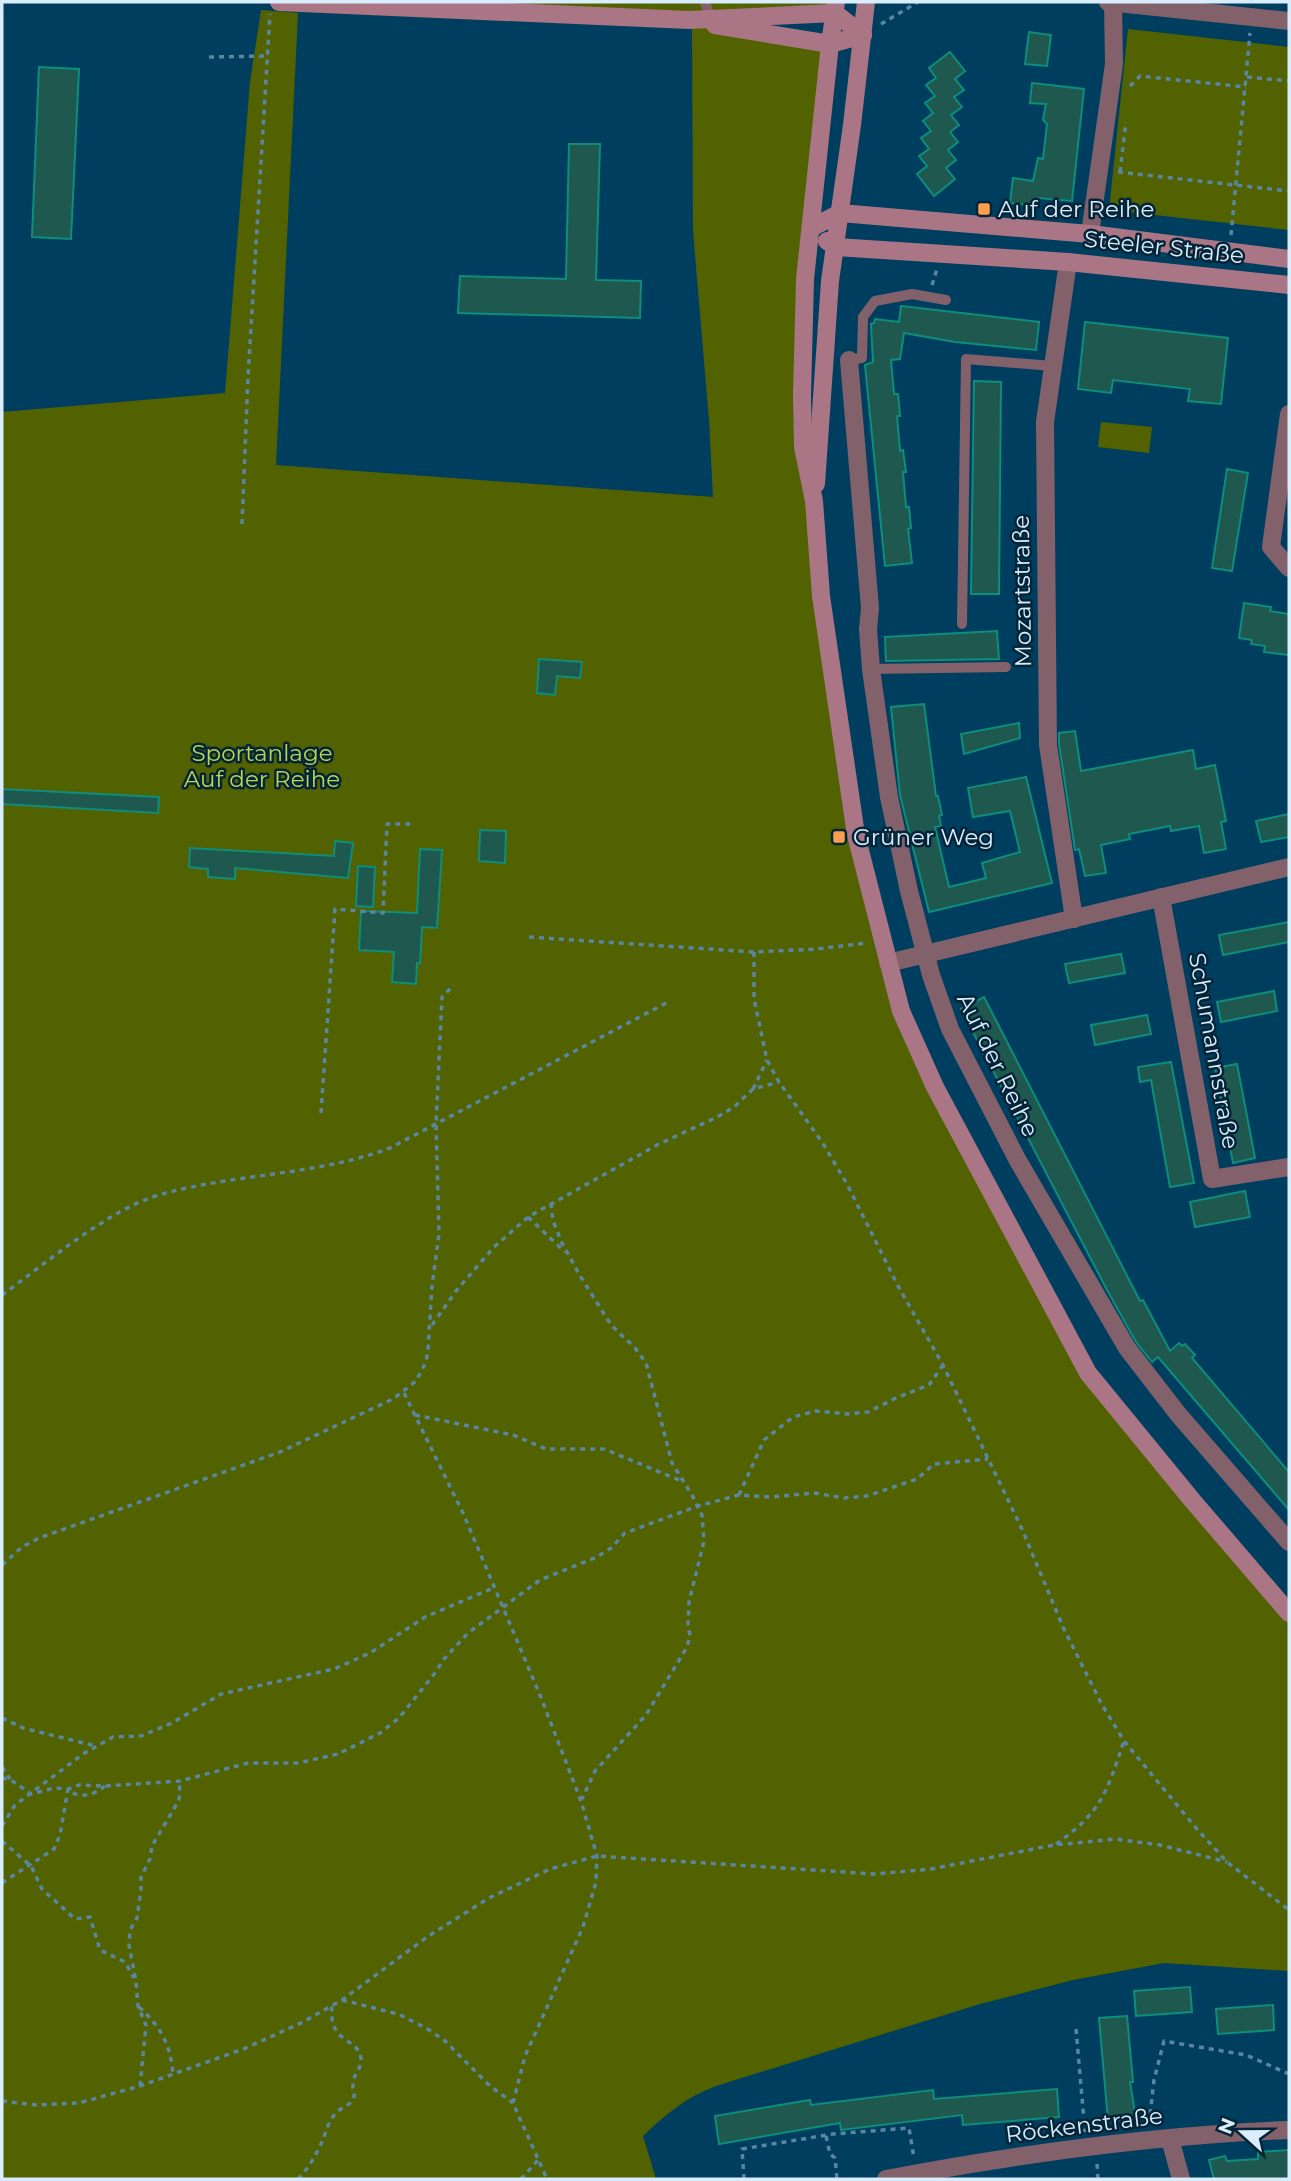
<svg xmlns="http://www.w3.org/2000/svg" width="1291" height="2181" font-family="Montserrat,sans-serif">
	<style>
		.green { fill: #526200 }
		.building { fill: #1f584e; stroke: #0d8d7c; stroke-width: 2 }
		.lines { fill: none; stroke-linecap: round; stroke-linejoin: round }
		.path { stroke: #5a86a1; stroke-width: 3.5; stroke-dasharray: 5 5; stroke-linecap: butt }
		.lane { stroke: #83616a; stroke-width: 10 }
		.street { stroke: #83616a; stroke-width: 18 }
		.secondary { stroke: #aa7585; stroke-width: 18 }
		.poi-dot { fill: #fa9f4e; stroke: #042437; stroke-width: 2.5 }
		.labels { text-anchor: middle; stroke-width: 5; stroke-linejoin: round; paint-order: stroke }
		.poi-label { font-size: 23px; fill: #d9edfd; stroke: #042437; text-anchor: start }
		.street-label { font-size: 23px; fill: #d9edfd; stroke: #042437 }
		.park-label { font-size: 23px; fill: #b9d552; stroke: #042437 }
	</style>
	<rect width="100%" height="100%" fill="#003e60"/>
	<g class="green">
		<path d="M377,2H832V10L712,14Z"/>
		<path d="M261,10L298,13L276,465L713,497L709,420L693,231L692,22L827,46L803,280L818,599L896,1011L1086,1376L1289,1615V1971L1164,1963L1073,1980L980,2004L716,2086C686,2097 666,2114 643,2136L656,2179H2V412L225,393L250,82Z"/>
		<path d="M1128,29L1289,47V230L1109,210Z"/>
		<path d="M1101,422L1152,427L1149,453L1098,447Z"/>
	</g>
	<g class="building">
		<path d="M1029,32L1051,35L1047,66L1025,64Z"/>
		<path d="M950,52L965,71L955,79L964,90L954,97L962,107L951,115L959,125L950,132L958,142L948,150L956,160L946,168L955,179L934,196L917,174L927,166L919,156L929,149L921,138L931,131L923,121L933,113L925,103L935,96L926,85L936,78L929,68Z"/>
		<path d="M39,67L79,69L71,239L32,237Z"/>
		<path d="M1032,83L1084,89L1072,201L1038,198L1037,206L1010,203L1013,178L1033,181L1038,158L1043,159L1047,124L1043,120L1046,104L1030,103Z"/>
		<path d="M569,144H600L596,280L641,281L640,318L458,313L460,276L566,279Z"/>
		<path d="M901,306L1039,322L1036,350L955,342L904,333L900,359L891,360L894,394H898L900,416H897L900,451L903,450L906,472H903L906,507H909L911,528L908,529L912,563L885,566L865,365L873,362L871,324L874,323L875,319L899,322Z"/>
		<path d="M1085,322L1228,338L1221,404L1188,401L1190,389L1113,380L1111,393L1078,389Z"/>
		<path d="M974,381L1001,382L999,594H971Z"/>
		<path d="M1227,469L1248,473L1232,571L1212,568Z"/>
		<path d="M1244,603L1271,607L1270,611L1289,614V655L1264,652L1265,646L1251,644L1252,640L1239,638Z"/>
		<path d="M997,631L999,659L886,661L885,637Z"/>
		<path d="M539,659L582,662L580,678L557,676L555,695L537,693Z"/>
		<path d="M924,704L936,796H938L942,815L939,816L941,826L935,827L949,887L986,878L982,863L1020,852L1010,811L973,817L968,788L1026,777L1052,883L929,912L900,795L891,707Z"/>
		<path d="M1019,723L1020,738L964,754L961,734Z"/>
		<path d="M1075,731L1081,771L1193,750L1196,769L1215,765L1226,821L1221,822L1226,849L1204,853L1199,826L1171,831L1170,826L1129,834L1130,839L1101,845L1106,873L1085,876L1079,849L1075,850L1059,744V733Z"/>
		<path d="M2,789L159,797L158,813L2,804Z"/>
		<path d="M1289,814V837L1261,842L1256,821Z"/>
		<path d="M480,830L506,831L505,863L479,861Z"/>
		<path d="M335,841L353,843L348,878L235,868V879L208,877V869L189,867L190,848L334,856Z"/>
		<path d="M420,849L442,850L437,928L422,927L420,963H417L416,984L392,982L394,952L359,950L361,911L417,913Z"/>
		<path d="M358,866L375,867L373,907L356,906Z"/>
		<path d="M1289,922V942L1223,955L1219,935Z"/>
		<path d="M1121,954L1125,973L1069,983L1065,964Z"/>
		<path d="M1274,991L1277,1011L1221,1022L1217,1002Z"/>
		<path d="M984,997L1140,1301L1143,1300L1170,1351L1179,1343L1182,1346L1185,1344L1195,1355L1192,1358L1289,1472V1510L1158,1357L1152,1362L1136,1342L1107,1290L961,1009Z"/>
		<path d="M1147,1015L1151,1034L1095,1045L1091,1025Z"/>
		<path d="M1171,1062L1194,1183L1170,1187L1151,1080L1140,1082L1138,1067Z"/>
		<path d="M1237,1064L1255,1158L1233,1163L1215,1068Z"/>
		<path d="M1245,1191L1250,1217L1195,1227L1190,1202Z"/>
		<path d="M1190,1987L1192,2012L1136,2016L1134,1991Z"/>
		<path d="M1273,2005L1274,2030L1218,2034L1216,2009Z"/>
		<path d="M1127,2016L1133,2082H1130L1136,2119L1108,2121L1099,2018Z"/>
		<path d="M1057,2089L1059,2117L963,2125L962,2115L841,2130L840,2123L719,2144L715,2116L810,2100L811,2105L933,2090L934,2099Z"/>
		<path d="M1289,2150V2179H1214L1209,2160L1225,2156L1227,2161L1258,2159V2152Z"/>
	</g>
	<g class="lines">
		<g class="path">
			<path d="M881,24L918,2"/>
			<path d="M209,57L267,56"/>
			<path d="M1247,77L1289,81"/>
			<path d="M1130,86L1140,76L1246,87"/>
			<path d="M1118,172L1289,191"/>
			<path d="M1120,172L1126,122"/>
			<path d="M1231,235L1250,33"/>
			<path d="M932,285L937,269"/>
			<path d="M242,524L248,377L270,14"/>
			<path d="M529,937L754,952L817,949L866,943"/>
			<path d="M754,952V999L767,1060L779,1082L822,1142L847,1184L898,1286L943,1365L1022,1529L1063,1627L1101,1703L1124,1741L1196,1828L1227,1862L1289,1910"/>
			<path d="M753,1089L767,1060"/>
			<path d="M321,1113L335,909L383,913L387,824H414"/>
			<path d="M551,1203L553,1221L562,1243L579,1274L611,1325L635,1348L646,1363L672,1463L692,1495L702,1515L704,1541L689,1602L688,1625L690,1636L687,1647L646,1715L595,1771L582,1799"/>
			<path d="M528,1217L565,1252"/>
			<path d="M2,1295C45,1264 109,1209 159,1195C235,1173 316,1176 390,1148L670,1001"/>
			<path d="M432,1325L456,1291L493,1248L528,1217L657,1145L715,1118L734,1107L753,1089L779,1082"/>
			<path d="M404,1393L463,1513L540,1695L581,1801L597,1856L596,1882L583,1927L525,2056L513,2103L547,2179"/>
			<path d="M415,1415L513,1435L546,1449H604L679,1480"/>
			<path d="M739,1495L764,1440L793,1417L816,1411L848,1414L868,1412L896,1398L929,1385L943,1365"/>
			<path d="M2,1565L22,1547L39,1538L280,1452L393,1399L416,1381L426,1362L428,1350L432,1286L439,1234L436,1124L442,997L454,985"/>
			<path d="M2,1718L23,1728L96,1746"/>
			<path d="M2,1767L10,1779"/>
			<path d="M2,1778L11,1780L31,1794L55,1788L68,1789L79,1785L105,1786L180,1781L248,1763H298L338,1754L380,1733L399,1718L435,1673L444,1659L468,1633L540,1580L597,1557L611,1548L625,1533L698,1506L739,1495L771,1497L814,1493L844,1498L867,1496L917,1479L934,1464L988,1459"/>
			<path d="M2,1826L15,1805L83,1754L113,1737L141,1736L172,1723L221,1694L334,1669L370,1653L425,1617L493,1588"/>
			<path d="M2,1841L31,1866L42,1889L75,1919L90,1917L100,1950L125,1962L134,1978"/>
			<path d="M1056,1844C1102,1812 1107,1791 1124,1741"/>
			<path d="M2,1883L54,1849L60,1835L68,1789C79,1800 94,1795 105,1786"/>
			<path d="M342,2000L398,2014L426,2028L444,2040L490,2086L513,2103"/>
			<path d="M139,2007C161,2027 171,2045 173,2075"/>
			<path d="M1076,2029L1085,2132"/>
			<path d="M140,2086L146,2025L138,2006L136,1982L129,1945L130,1930L137,1918L141,1890V1877L150,1859L152,1846L179,1800L180,1781"/>
			<path d="M2,2101L36,2105L79,2103L140,2086L246,2048L303,2022L342,2000L427,1937L489,1898L550,1869L597,1856L875,1874L931,1869L1054,1845L1115,1839L1160,1845L1227,1862"/>
			<path d="M1149,2124L1154,2080L1164,2041L1246,2055L1289,2074"/>
			<path d="M826,2136L830,2154L835,2158L837,2179"/>
			<path d="M1097,2164L1098,2179"/>
			<path d="M298,2179C309,2168 318,2152 324,2137C326,2130 330,2119 336,2113C340,2108 349,2106 353,2100C356,2094 352,2090 353,2084C353,2074 362,2069 361,2059C359,2037 328,2045 332,2006"/>
			<path d="M521,2179L538,2160"/>
			<path d="M744,2179L742,2149L833,2134L909,2128L914,2158"/>
		</g>
		<g class="lane">
			<path d="M705,2L710,17"/>
			<path d="M849,360L862,358L863,317L875,301L912,294L946,300"/>
			<path d="M962,624L966,359L1053,366"/>
			<path d="M871,669L1006,667"/>
		</g>
		<g class="street">
			<path d="M1108,2L1289,21"/>
			<path d="M1090,234L1114,64L1113,2"/>
			<path d="M1068,262L1045,422L1048,745L1074,919"/>
			<path d="M849,360L870,608L868,629L871,669L889,797L909,891L931,975L950,1029L1017,1159L1127,1348L1178,1414L1289,1542"/>
			<path d="M1289,414L1271,547L1289,568"/>
			<path d="M1161,897L1212,1179L1289,1167"/>
			<path d="M888,963L1289,867"/>
			<path d="M1170,2139L1181,2179"/>
			<path d="M886,2179C1018,2154 1155,2135 1289,2130"/>
		</g>
		<g class="secondary">
			<path d="M279,2L689,20L835,13L863,35"/>
			<path d="M836,2L830,44L805,279L802,395L803,447L814,501L821,596L856,835L901,1011L935,1087L1088,1373L1192,1500L1289,1613"/>
			<path d="M715,25L830,44L863,35"/>
			<path d="M811,228L840,213L1090,234L1289,259"/>
			<path d="M827,241L836,247L1068,262L1289,285"/>
			<path d="M816,484L830,281L852,125L866,2"/>
		</g>
	</g>
	<g class="poi-dot">
		<rect x="977" y="202" width="14" height="14" rx="3.5"/>
		<rect x="832" y="830" width="14" height="14" rx="3.5"/>
	</g>
	<g class="labels">
		<g class="poi-label">
			<text x="998" y="217">Auf der Reihe</text>
			<text x="853" y="845">Grüner Weg</text>
		</g>
		<g class="street-label">
			<text transform="translate(1164 247) rotate(6)" y="8">Steeler Straße</text>
			<text transform="translate(1022 591) rotate(-91)" y="8">Mozartstraße</text>
			<text transform="translate(1214 1051) rotate(80)" y="8">Schumannstraße</text>
			<text transform="translate(998 1065) rotate(64)" y="8">Auf der Reihe</text>
			<text transform="translate(1084 2125) rotate(-7)" y="8">Röckenstraße</text>
		</g>
		<g class="park-label">
			<text x="262" y="761">Sportanlage<tspan x="262" dy="26">Auf der Reihe</tspan></text>
		</g>
	</g>
	<rect width="1291" height="2181" fill="none" stroke="#d9edfd" stroke-width="7"/>
	<g transform="translate(1242 2132) rotate(291)" stroke="#042437" stroke-width="5" paint-order="stroke">
	<path d="M0-5L12 26L0 18L-12 26Z" fill="#d9edfd"/>
	<text y="-10" font-size="19" font-weight="bold" text-anchor="middle" fill="#d9edfd">N</text>
	</g>
</svg>
